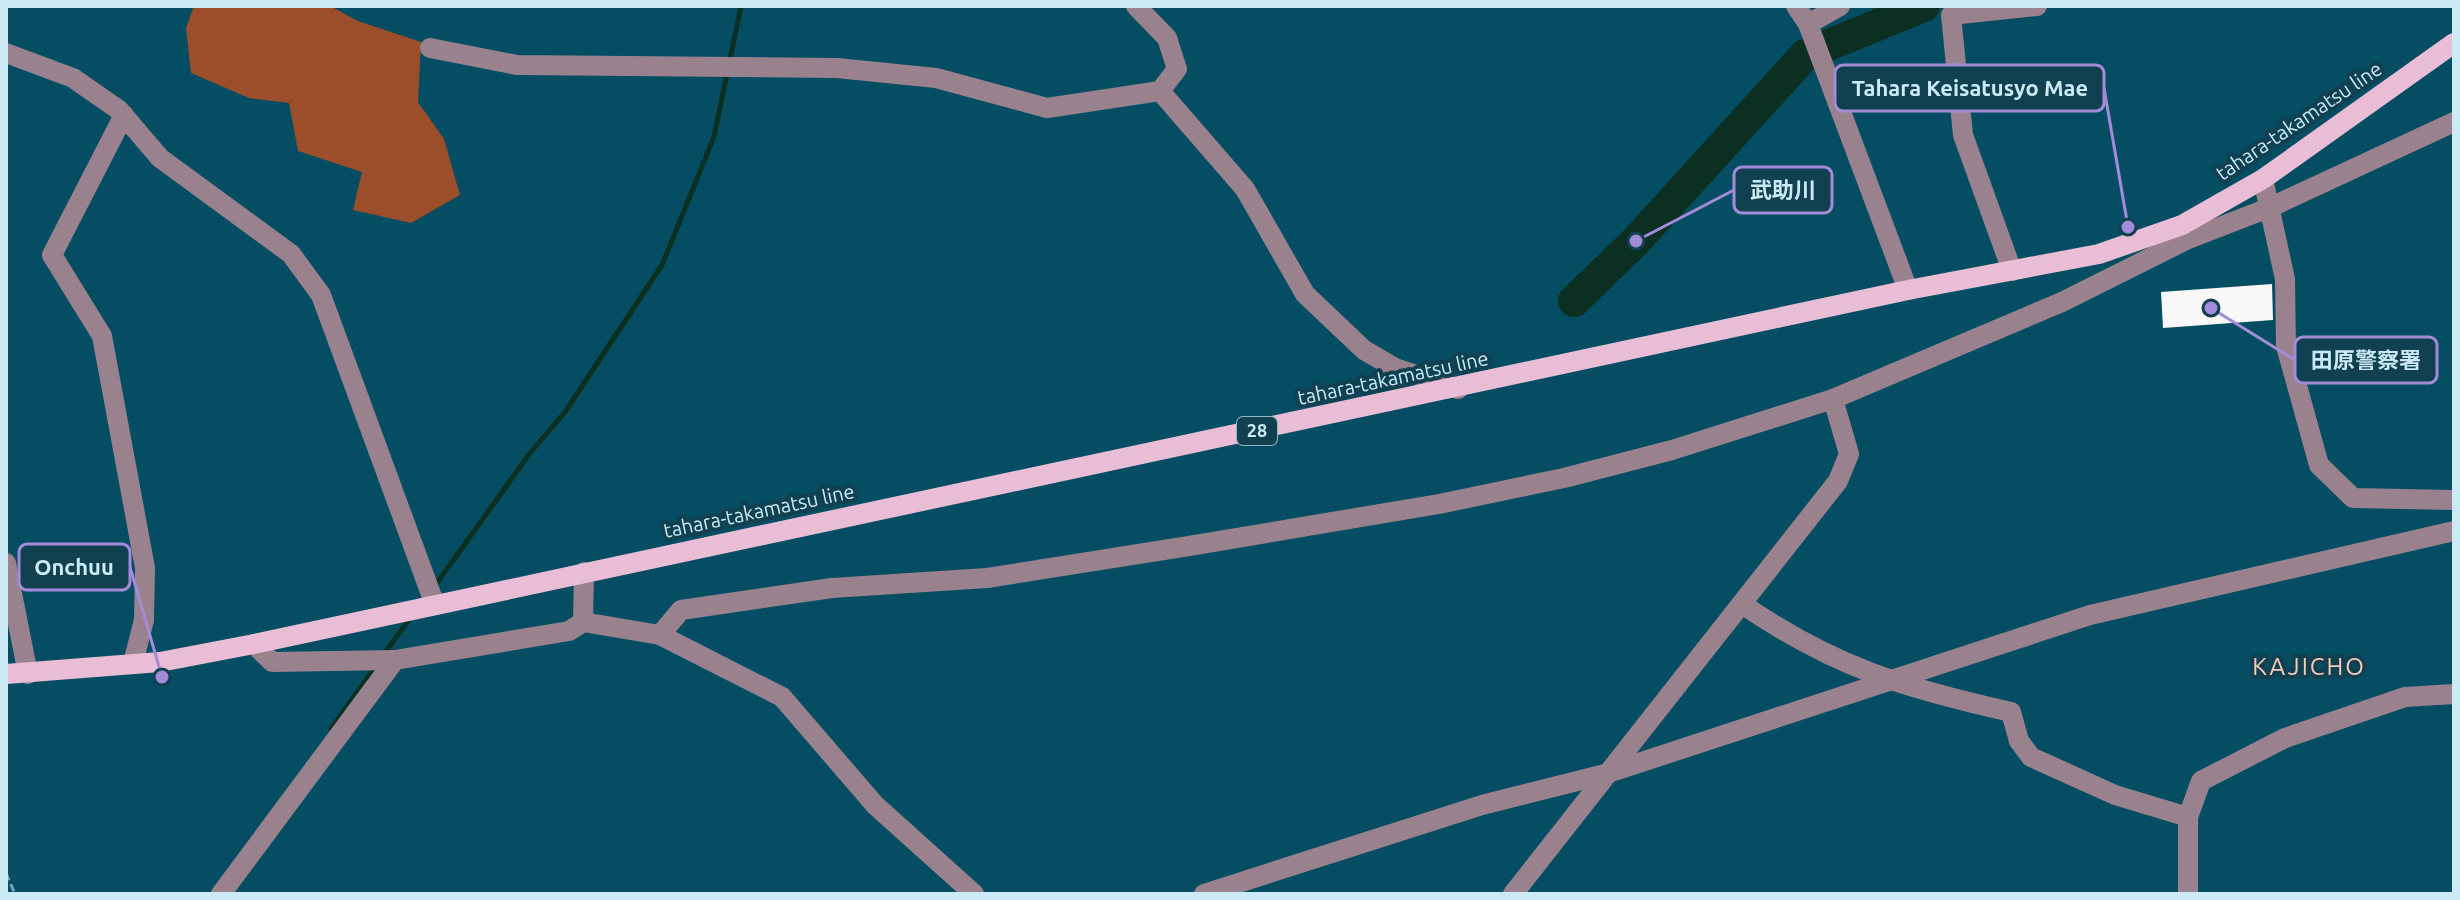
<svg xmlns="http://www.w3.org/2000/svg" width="2460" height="900" font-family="Ubuntu,'Noto Sans JP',sans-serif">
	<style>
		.green { fill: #9c4e2a }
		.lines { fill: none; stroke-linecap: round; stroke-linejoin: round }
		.stream { stroke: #0b3022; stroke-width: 5 }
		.river { stroke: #0b3022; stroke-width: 32 }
		.building { fill: #f8f8f8 }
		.path { stroke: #71a3b3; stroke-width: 3; stroke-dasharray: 8 4; stroke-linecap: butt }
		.minor { stroke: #99828e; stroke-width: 20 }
		.major { stroke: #eabdd6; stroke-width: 20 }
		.labels { text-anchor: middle; stroke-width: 8; stroke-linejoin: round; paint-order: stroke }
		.shield { fill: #114151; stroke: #94b7c4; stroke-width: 2 }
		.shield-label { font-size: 18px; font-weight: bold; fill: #cceaf6 }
		.street-label { font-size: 20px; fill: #cceaf6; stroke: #114151 }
		.quarter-label { font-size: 24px; letter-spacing: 2px; fill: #f9cab6; stroke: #114151 }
		.leader { fill: none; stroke: #a48bda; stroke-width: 3 }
		.callout-dot { fill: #a48bda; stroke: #114151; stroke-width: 3 }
		.callout { fill: #114151; stroke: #a48bda; stroke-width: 3 }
		.callout-label { font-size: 22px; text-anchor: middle; font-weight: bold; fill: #cceaf6 }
	</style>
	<rect width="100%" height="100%" fill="#054d62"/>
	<path class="green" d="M194,6H330L358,21L421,42L418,102L444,139L460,195L411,223L353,210L362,172L298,151L289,103L249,98L191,73L186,28Z"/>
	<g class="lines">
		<g class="stream">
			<path d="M729,64L741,6"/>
			<path d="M434,587L530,453L565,412L662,265L714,137L727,73"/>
			<path d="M384,654L411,617"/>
			<path d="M331,729L376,666"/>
		</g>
		<g class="river">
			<path d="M1826,46L1924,6"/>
			<path d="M1574,301L1636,241L1805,55"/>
		</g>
	</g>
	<path class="building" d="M2272,284L2273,320L2163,328L2161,292Z"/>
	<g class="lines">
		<path class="path" d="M6,873L15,894"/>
		<g class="minor">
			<path d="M1796,6L1808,24L1908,290"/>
			<path d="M1808,24L1840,6"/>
			<path d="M430,48L517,65L837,68L936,78L1047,108L1160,91L1177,69L1167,38L1136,6"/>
			<path d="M6,53L73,78L119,110L160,158L291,254L321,295L435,605"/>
			<path d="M1160,91L1245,189L1305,294L1364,350L1395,368L1458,389"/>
			<path d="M124,115L52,255L102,336L145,568L144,620L133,663"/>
			<path d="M2263,179L2285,279L2286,346L2319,465L2353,498L2454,500"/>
			<path d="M2012,271L1963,135L1951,15L2037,6"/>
			<path d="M6,563L28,674"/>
			<path d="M584,572L583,622L660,635L782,697L875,805L974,894"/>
			<path d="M1742,604C1834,667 1904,688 2011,712L2019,741L2031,757L2115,795L2188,817"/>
			<path d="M660,635L681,610L832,588L987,578L1189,546L1439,504L1564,478L1672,450L1833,399L2062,302L2186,240L2271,207L2454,122"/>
			<path d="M254,644L272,662L395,660L569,631L583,622"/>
			<path d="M221,894L395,660"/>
			<path d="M1204,894L1482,805L1605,774L2090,615L2454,531"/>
			<path d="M1513,894L1838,481L1849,454L1833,399"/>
			<path d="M2188,894V817L2201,781L2285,738L2405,697L2454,694"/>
		</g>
		<path class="major" d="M6,674L160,662L254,644L1908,290L2099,254L2182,225L2263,179L2454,43"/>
	</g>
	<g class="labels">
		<rect class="shield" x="1237" y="417" width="40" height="28" rx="6"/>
		<g class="shield-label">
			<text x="1257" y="437">28</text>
		</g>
		<g class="street-label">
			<text transform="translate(2299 121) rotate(-34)" y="7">tahara-takamatsu line</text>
			<text transform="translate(1393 378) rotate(-12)" y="7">tahara-takamatsu line</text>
			<text transform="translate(759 511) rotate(-12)" y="7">tahara-takamatsu line</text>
		</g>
		<g class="quarter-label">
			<text x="2309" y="675">KAJICHO</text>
		</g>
	</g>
	<path class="leader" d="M2128 227L2104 88M1636 241L1734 190M2211 308L2295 360M162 677L130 567"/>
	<g class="callout-dot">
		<circle cx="2128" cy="227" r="8"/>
		<circle cx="1636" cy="241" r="8"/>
		<circle cx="2211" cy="308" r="8"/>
		<circle cx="162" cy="677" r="8"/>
	</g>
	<g class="callout">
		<rect x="1835" y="65" width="269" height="46" rx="8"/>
		<rect x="1734" y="167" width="98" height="46" rx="8"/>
		<rect x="2295" y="337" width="142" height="46" rx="8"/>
		<rect x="19" y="544" width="111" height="46" rx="8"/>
	</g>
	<g class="callout-label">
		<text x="1970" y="96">Tahara Keisatusyo Mae</text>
		<text x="1783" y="198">武助川</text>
		<text x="2366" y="368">田原警察署</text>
		<text x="74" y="575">Onchuu</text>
	</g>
	<rect width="2460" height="900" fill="none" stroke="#cceaf6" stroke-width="16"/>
</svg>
